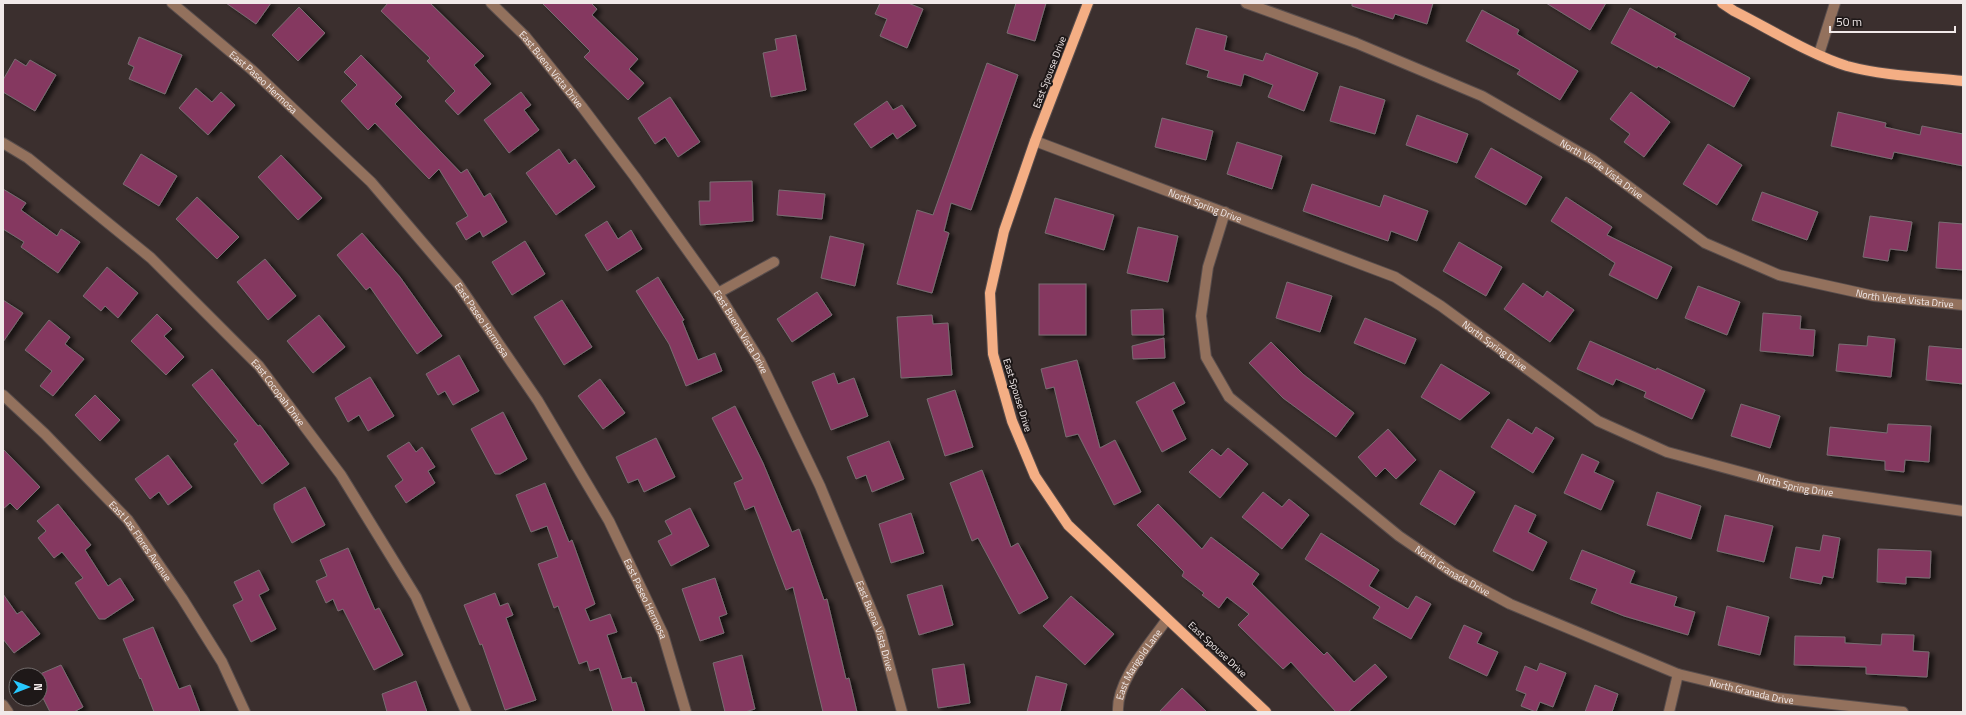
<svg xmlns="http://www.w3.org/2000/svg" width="1966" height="715" font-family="'Titillium Web',sans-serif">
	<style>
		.building { fill: #853760; stroke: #796d72; filter: url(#shadow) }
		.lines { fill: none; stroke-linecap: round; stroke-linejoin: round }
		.minor-casing { stroke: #584d4c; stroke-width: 12 }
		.major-casing { stroke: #584d4c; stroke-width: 12 }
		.minor { stroke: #93715d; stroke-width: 10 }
		.major { stroke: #f4ae84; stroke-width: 10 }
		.labels { text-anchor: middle; stroke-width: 4; stroke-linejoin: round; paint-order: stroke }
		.street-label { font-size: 10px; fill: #f1e9e9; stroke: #1e1818 }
	</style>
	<defs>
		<filter id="shadow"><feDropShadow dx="4.5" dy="2.5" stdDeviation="2" flood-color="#0009"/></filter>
	</defs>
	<rect width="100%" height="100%" fill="#3b2f2e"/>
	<g class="building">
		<path d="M226,3H271L256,24Z"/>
		<path d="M388,3H430L484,56L474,65L491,84L458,115L445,101L455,91L427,61L430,58L381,11Z"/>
		<path d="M542,3H591L597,9L592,15L638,59L629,69L644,83L628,100L584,57L590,51Z"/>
		<path d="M880,3H908L923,9L907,48L880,36L887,19L875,14Z"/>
		<path d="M1016,3H1046L1035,41L1007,33Z"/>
		<path d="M1352,3H1433L1427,24L1395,14L1393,19L1352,6Z"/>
		<path d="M1546,3H1606L1590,30Z"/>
		<path d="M299,7L325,33L298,61L272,35Z"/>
		<path d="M1630,8L1676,34L1674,37L1750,78L1734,107L1658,66L1657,68L1611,43Z"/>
		<path d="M1482,10L1519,30L1517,34L1578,71L1560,100L1517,74L1520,70L1466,41Z"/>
		<path d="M1196,28L1227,36L1224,50L1263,61L1266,53L1318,73L1304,111L1268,97L1273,85L1244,74L1241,86L1207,77L1209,71L1186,64Z"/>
		<path d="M796,35L806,90L771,97L763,53L777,50L775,39Z"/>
		<path d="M139,37L182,55L165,94L129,79L134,67L128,64Z"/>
		<path d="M361,55L402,97L395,104L461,173L467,169L484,197L490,193L507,222L483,237L480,231L466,240L456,223L468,216L439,169L429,179L375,123L368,130L341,101L357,85L344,72Z"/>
		<path d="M15,59L26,66L30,60L56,75L35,111L3,92V80Z"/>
		<path d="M987,63L1018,75L971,210L951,203L944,231L949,233L932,293L897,284L917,210L933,215Z"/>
		<path d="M1340,86L1385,100L1375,134L1330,121Z"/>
		<path d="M196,88L212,102L221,92L235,105L208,135L179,108Z"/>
		<path d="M521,92L531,105L524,110L539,130L509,153L484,120Z"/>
		<path d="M1631,92L1670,122L1644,157L1624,142L1630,134L1610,119Z"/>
		<path d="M670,97L700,142L678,157L665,137L655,144L638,118Z"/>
		<path d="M887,101L893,110L902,105L916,126L897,139L893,133L871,148L854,124Z"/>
		<path d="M1838,112L1886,123L1885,127L1920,135L1922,126L1963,134V166L1894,152L1892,159L1831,146Z"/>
		<path d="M1417,115L1468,134L1457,163L1406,145Z"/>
		<path d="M1162,118L1213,131L1206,160L1155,147Z"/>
		<path d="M1237,142L1282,156L1272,189L1227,174Z"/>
		<path d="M1708,144L1742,165L1717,205L1683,184Z"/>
		<path d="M1491,148L1542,177L1526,205L1475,177Z"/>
		<path d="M559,149L569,164L575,159L595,187L556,215L526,173Z"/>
		<path d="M141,154L177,176L159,206L123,184Z"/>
		<path d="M281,155L322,198L298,220L258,177Z"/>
		<path d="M752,181L753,221L700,225L699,201H710V182Z"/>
		<path d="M1312,184L1380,207L1384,195L1428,211L1417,241L1391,231L1388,241L1303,211Z"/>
		<path d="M3,189L26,203L21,210L57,236L61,229L80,242L58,273L21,247L24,242L3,229Z"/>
		<path d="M779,190L825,194L822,219L777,215Z"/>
		<path d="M1762,192L1818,212L1807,240L1771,227L1772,226L1771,227L1752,220Z"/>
		<path d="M197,197L239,237L217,259L176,219Z"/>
		<path d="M1566,197L1612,227L1607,235L1672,267L1657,299L1609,275L1615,263L1551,221Z"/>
		<path d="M1055,198L1114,215L1104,250L1045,233Z"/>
		<path d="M1870,216L1912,222L1907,251L1890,249L1888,261L1863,257Z"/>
		<path d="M607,221L618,239L631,230L642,249L607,271L585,235Z"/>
		<path d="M1939,222L1963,224V270L1936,268Z"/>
		<path d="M1138,227L1178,236L1168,282L1127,273Z"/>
		<path d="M362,233L400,277L442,336L417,354L370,287L366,290L337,255Z"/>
		<path d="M830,236L864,244L855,286L821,278Z"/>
		<path d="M525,241L545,274L512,295L492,262Z"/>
		<path d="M1459,242L1502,267L1486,296L1443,271Z"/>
		<path d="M265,259L296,296L268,320L237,282Z"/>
		<path d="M107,267L138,293L118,318L105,306L101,311L83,296Z"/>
		<path d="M658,277L684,320L682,321L698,360L715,353L722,371L686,386L669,344L636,291Z"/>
		<path d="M1287,282L1332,296L1320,332L1276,318Z"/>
		<path d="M1523,283L1543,297L1547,291L1574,310L1550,342L1504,309Z"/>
		<rect x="1039" y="284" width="47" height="51"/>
		<path d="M1698,286L1740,302L1727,335L1685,318Z"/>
		<path d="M817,292L832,315L792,342L777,319Z"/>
		<path d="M3,300L23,313L3,342Z"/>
		<path d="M562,300L592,347L564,365L534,317Z"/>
		<path d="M1163,309L1164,335H1132L1131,310Z"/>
		<path d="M1763,313L1801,316L1800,329L1815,330L1813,356L1760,351Z"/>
		<path d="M157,314L172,329L164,336L184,357L166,375L131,341Z"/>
		<path d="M319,315L345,347L313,373L287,341Z"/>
		<path d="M932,315L933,324L948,323L952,375L901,378L897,317Z"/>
		<path d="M1365,318L1416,339L1405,364L1354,343Z"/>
		<path d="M49,320L70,337L65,344L84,359L53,396L40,386L52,371L25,350Z"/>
		<path d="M1868,336L1895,339L1891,377L1836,371L1839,344L1867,346Z"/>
		<path d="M1164,338L1165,358L1133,359L1132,346Z"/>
		<path d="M1590,341L1656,370L1657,368L1705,390L1692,419L1644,397L1646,392L1616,379L1613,385L1577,369Z"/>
		<path d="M1271,342L1304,375L1354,413L1336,437L1283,398L1249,363Z"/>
		<path d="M1929,346L1963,349V384L1926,380Z"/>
		<path d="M459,355L479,391L453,405L445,391L438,395L426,374Z"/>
		<path d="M1077,360L1100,448L1115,440L1141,492L1114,505L1078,434L1066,437L1054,387L1046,389L1041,369Z"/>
		<path d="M1441,364L1490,393L1460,420L1421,397Z"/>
		<path d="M212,369L258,426L260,425L289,464L262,484L234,444L238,441L192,385Z"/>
		<path d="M834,373L838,384L854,378L868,416L831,430L812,382Z"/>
		<path d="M370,377L394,416L368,431L359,415L348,422L335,398Z"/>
		<path d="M600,379L625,413L603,429L578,396Z"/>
		<path d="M1174,382L1185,403L1172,410L1186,439L1162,452L1136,402Z"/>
		<path d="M955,390L973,447L945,456L927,399Z"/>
		<path d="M95,395L120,420L100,441L75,415Z"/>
		<path d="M1741,404L1780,416L1770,448L1731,436Z"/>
		<path d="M735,406L763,463L792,532L799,529L824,600L827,599L846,679L849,678L857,712H823L793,587L786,590L754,506L745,510L734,483L743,479L712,418Z"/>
		<path d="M503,412L527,459L500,474H495L471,429Z"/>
		<path d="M1508,419L1532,434L1536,427L1554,438L1533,473L1491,447Z"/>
		<path d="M1888,424L1931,426L1929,462L1905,460L1904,472L1885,470V461L1827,455L1830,427L1887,433Z"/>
		<path d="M1388,429L1416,460L1396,479L1385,468L1376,477L1358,457Z"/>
		<path d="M656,438L675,477L644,492L638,479L628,483L616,457Z"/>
		<path d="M889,441L904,479L872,492L866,475L856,479L847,457Z"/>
		<path d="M409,442L416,452L422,447L435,467L428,471L435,483L406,503L395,486L403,480L387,456Z"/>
		<path d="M1228,448L1248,464L1220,498L1189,472L1212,449L1221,456Z"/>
		<path d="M3,449L40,487L17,510L10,503L3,509Z"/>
		<path d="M1582,454L1599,462L1594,472L1614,481L1601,510L1564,493Z"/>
		<path d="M168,455L192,487L168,505L159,492L150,499L135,479Z"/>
		<path d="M982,470L1011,547L1018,543L1048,598L1019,614L978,538L972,541L950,483Z"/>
		<path d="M1440,470L1475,492L1455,525L1420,504Z"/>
		<path d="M545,483L569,542L572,540L595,604L585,609L590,621L610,614L617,632L607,635L622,679L631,677L632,683L636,682L645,712H613L599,668L590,671L587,661L579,664L558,606L554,608L538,564L558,557L547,526L531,532L516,495Z"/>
		<path d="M305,487L325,525L292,543L274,509V504Z"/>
		<path d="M1263,492L1282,507L1289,499L1309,515L1282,549L1242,517Z"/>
		<path d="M1657,492L1701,506L1691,539L1647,525Z"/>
		<path d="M58,504L91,545L85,550L108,586L120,578L134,600L105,619H99L75,583L83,578L62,552L54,558L38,538L46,531L37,521Z"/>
		<path d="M1158,504L1202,549L1211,537L1259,574L1252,584L1324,655L1327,652L1354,682L1375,664L1387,677L1348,712H1336L1291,662L1283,669L1238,625L1249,614L1227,597L1219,608L1202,595L1204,593L1182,576L1184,572L1137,525Z"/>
		<path d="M1515,505L1536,515L1528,532L1547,542L1533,571L1493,551Z"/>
		<path d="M690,508L709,546L671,566L658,541L672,534L665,521Z"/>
		<path d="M911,513L924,553L891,563L879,524Z"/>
		<path d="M1725,515L1773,526L1764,562L1717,551Z"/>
		<path d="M1321,533L1379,570L1369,586L1408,609L1416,596L1431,604L1411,639L1373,618L1380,607L1305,559Z"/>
		<path d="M1823,535L1840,538L1833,578L1823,576L1821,584L1790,578L1796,547L1820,551Z"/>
		<path d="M348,548L375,610L379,608L403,655L374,670L343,609L338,611L333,599L326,603L316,581L327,576L320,560Z"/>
		<path d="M1878,549L1931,551L1930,578L1906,577V584L1877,582Z"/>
		<path d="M1582,550L1635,571L1630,583L1677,597L1674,606L1695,612L1688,635L1624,616L1591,603L1597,589L1570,579Z"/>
		<path d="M259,570L269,590L259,595L276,629L251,642L233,605L243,600L234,582Z"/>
		<path d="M715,578L727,614L719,617L724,633L700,641L682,589Z"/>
		<path d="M942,585L953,625L919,635L907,595Z"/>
		<path d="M495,593L500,606L508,603L513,615L506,618L536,700L505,710L482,644L480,645L464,605Z"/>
		<path d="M3,594L17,614L22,611L40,634L14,653L3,639Z"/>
		<path d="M1071,596L1114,634L1085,665L1043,626Z"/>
		<path d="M1727,606L1769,617L1760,655L1718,645Z"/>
		<path d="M1464,625L1482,633L1477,643L1498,652L1487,676L1449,658Z"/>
		<path d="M153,627L179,689L190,685L200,712H154L141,678L140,679L123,639Z"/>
		<path d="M1882,634L1914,635L1913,651L1929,652L1927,677L1866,674V667L1794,665L1795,636L1845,637V643L1881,645Z"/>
		<path d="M742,655L755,709L745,712H725L713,663Z"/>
		<path d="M1540,663L1566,673L1553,707L1540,702L1536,712L1521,706L1526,694L1516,690L1525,666L1537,671Z"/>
		<path d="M964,664L970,703L938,708L932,669Z"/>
		<path d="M61,665L83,707L74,712H50L40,692V674Z"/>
		<path d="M1036,676L1067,684L1060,712H1027Z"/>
		<path d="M416,681L427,712H387L382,694Z"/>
		<path d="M1595,685L1618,694L1612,712H1585Z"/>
		<path d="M1182,688L1207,712H1159Z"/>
	</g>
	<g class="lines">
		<g class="minor-casing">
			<g id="minor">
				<path id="s1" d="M172,3L252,70L371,182L458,284L538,401L609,521L663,634L686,712"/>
				<path id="s2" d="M491,3L525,36L583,108L635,177L718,293L760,361L820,486L880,631L902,712"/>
				<path id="s3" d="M1246,3L1356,43L1482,96L1593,160L1705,243L1779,275L1874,296L1963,305"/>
				<path d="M1819,54L1835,3"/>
				<path id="s4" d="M1035,141L1395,277L1441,306L1598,421L1667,452L1796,487L1963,511"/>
				<path id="s5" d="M3,143L28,158L151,258L259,366L341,475L416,597L466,712"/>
				<path id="s6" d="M1225,212L1208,267L1201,316L1206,357L1229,397L1399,536L1453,573L1510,604L1678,674L1778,698L1903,712"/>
				<path d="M718,293L774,262"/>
				<path id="s7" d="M3,395L45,434L128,520L182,598L222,662L245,712"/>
				<path d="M3,705L8,712"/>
				<path id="s8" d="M1118,712C1116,681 1150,644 1167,619"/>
				<path d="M1669,712L1678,674"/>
			</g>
		</g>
		<g class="major-casing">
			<g id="major">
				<path d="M1088,3L1035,141L1004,231L990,293L993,354L1012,421L1035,476L1068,525L1266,712"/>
				<path d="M1722,3L1734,11C1768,28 1811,55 1847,66C1884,76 1925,77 1963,81"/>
			</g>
		</g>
		<use href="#minor" class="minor"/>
		<use href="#major" class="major"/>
	</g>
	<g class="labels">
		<g class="street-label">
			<text dy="4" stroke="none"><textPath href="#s2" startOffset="90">East Buena Vista Drive</textPath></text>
			<text transform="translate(1049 72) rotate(-69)" y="4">East Spouse Drive</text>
			<text dy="4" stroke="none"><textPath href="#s1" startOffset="121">East Paseo Hermosa</textPath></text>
			<text dy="4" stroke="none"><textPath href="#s3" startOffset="394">North Verde Vista Drive</textPath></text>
			<text dy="4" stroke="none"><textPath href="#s4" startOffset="182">North Spring Drive</textPath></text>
			<text dy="4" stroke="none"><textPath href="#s3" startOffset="730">North Verde Vista Drive</textPath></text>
			<text dy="4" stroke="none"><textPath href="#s1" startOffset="445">East Paseo Hermosa</textPath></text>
			<text dy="4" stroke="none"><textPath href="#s2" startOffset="414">East Buena Vista Drive</textPath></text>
			<text dy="4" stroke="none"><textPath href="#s4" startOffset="506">North Spring Drive</textPath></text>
			<text dy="4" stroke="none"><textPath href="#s5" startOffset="373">East Cocopah Drive</textPath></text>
			<text transform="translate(1018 395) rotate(73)" y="4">East Spouse Drive</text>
			<text dy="4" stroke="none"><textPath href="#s4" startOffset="842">North Spring Drive</textPath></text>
			<text dy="4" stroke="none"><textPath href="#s7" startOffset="201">East Las Flores Avenue</textPath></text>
			<text dy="4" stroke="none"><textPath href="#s6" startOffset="478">North Granada Drive</textPath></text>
			<text dy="4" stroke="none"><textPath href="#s1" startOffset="769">East Paseo Hermosa</textPath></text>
			<text dy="4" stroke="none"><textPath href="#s2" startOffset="738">East Buena Vista Drive</textPath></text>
			<text transform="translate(1218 649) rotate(43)" y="4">East Spouse Drive</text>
			<text dy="4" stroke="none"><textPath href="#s8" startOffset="53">East Marigold Lane</textPath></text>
			<text dy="4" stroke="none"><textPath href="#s6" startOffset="802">North Granada Drive</textPath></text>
		</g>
	</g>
	<rect width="1966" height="715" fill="none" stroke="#f1e9e9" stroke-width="8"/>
	<g transform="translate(28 687) rotate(90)"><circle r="19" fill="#1e1818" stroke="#726c6c"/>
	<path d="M0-3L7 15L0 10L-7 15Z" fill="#27c8fe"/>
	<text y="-6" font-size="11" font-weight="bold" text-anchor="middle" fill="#f1e9e9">N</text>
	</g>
	<path d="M1830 26v6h125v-6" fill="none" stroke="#f1e9e9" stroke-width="2"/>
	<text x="1836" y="26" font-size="12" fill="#f1e9e9" stroke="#1e1818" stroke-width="3" paint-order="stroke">50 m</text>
</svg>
